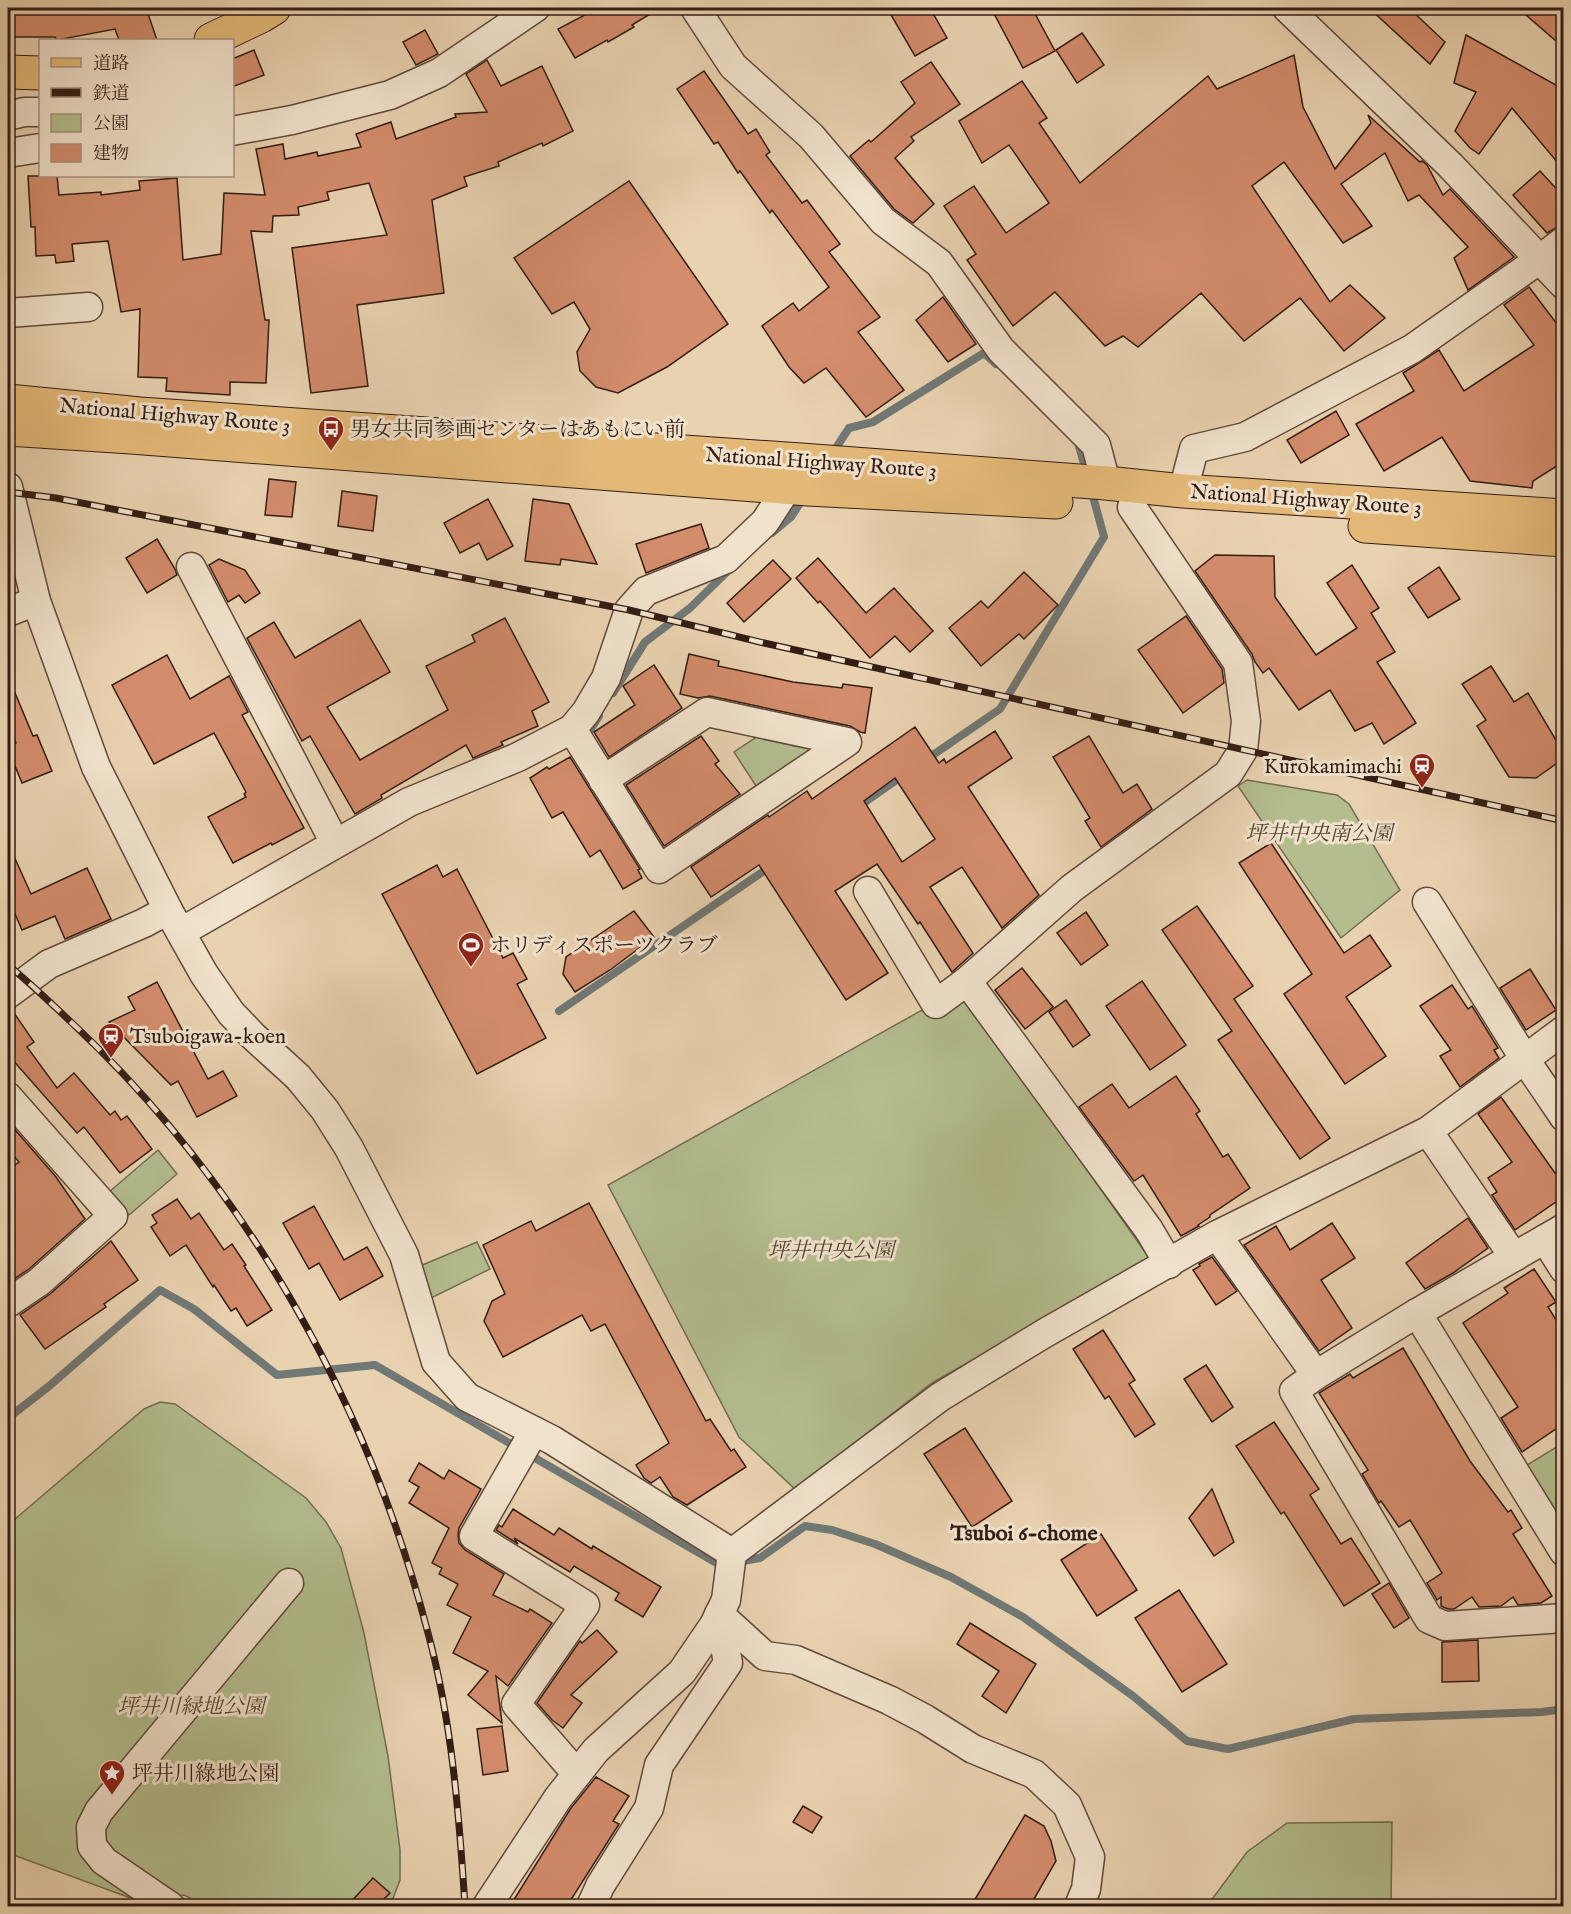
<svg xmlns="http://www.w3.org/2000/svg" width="1571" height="1914" font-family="'IM FELL English','Noto Serif JP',serif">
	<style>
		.green { fill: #b3bd8e; stroke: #736d51; stroke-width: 1.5 }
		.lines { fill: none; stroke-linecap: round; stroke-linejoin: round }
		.stream { stroke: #717875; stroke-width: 8 }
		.building { fill: #d38c6c; stroke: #331d14; stroke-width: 1.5; fill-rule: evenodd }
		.minor-casing { stroke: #604a3b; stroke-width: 31 }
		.major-casing { stroke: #331d14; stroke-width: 35 }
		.highway-casing { stroke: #331d14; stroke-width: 35 }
		.minor { stroke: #f1e2cc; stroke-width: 28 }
		.major { stroke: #e4b978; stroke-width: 33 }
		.highway { stroke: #e4b978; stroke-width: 33 }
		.rail-casing { stroke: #331d14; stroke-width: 7 }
		.rail { stroke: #f1e2cc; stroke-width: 4.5; stroke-dasharray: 14; stroke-linecap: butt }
		.labels { text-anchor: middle; stroke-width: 6; stroke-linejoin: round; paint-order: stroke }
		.street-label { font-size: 21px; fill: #331d14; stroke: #f1e2cc }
		.poi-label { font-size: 21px; fill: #331d14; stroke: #f1e2cc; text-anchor: start }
		.park-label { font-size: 21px; font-style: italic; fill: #534532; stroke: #f1e2cc }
		.neighbourhood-label { font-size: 22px; font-weight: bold; fill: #331d14; stroke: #f1e2cc }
	</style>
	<rect width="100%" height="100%" fill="#e9d2b0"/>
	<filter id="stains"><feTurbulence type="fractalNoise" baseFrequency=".00333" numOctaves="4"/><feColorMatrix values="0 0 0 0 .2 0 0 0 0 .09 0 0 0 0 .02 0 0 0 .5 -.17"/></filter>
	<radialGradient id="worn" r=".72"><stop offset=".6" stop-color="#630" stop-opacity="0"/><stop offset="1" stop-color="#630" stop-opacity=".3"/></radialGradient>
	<g class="green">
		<path d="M764,732L812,742L814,753L758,789L734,752Z"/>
		<path d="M1247,780L1337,795L1349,804L1400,890L1341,938L1238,786Z"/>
		<path d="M960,989L1150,1259L932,1383L795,1489L739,1437L608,1185Z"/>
		<path d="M158,1150L177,1174L129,1215L109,1192Z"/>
		<path d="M477,1242L490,1269L427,1300L420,1266Z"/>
		<path d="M160,1402L175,1404L306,1498L326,1522L341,1548L364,1633L388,1756L400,1850V1880L390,1906H206L184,1895L144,1903L8,1853V1525L144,1409Z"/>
		<path d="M1563,1443V1506L1550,1514L1522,1468Z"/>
		<path d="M1392,1822L1391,1906H1207L1247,1852L1287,1823Z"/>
	</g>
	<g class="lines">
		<g class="stream">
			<path d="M1078,443L1087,474"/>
			<path d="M832,454L849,428L873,422L984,353L996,364"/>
			<path d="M772,533L791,517L804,497"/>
			<path d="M613,693L645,642L690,608L729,570"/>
			<path d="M582,736L591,729L599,716"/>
			<path d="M927,759L1000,709L1104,537L1091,489"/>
			<path d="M858,807L905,774"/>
			<path d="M559,1011L771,866"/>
			<path d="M8,1418L48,1387L160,1290L194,1309L277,1375L375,1365L518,1448"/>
			<path d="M528,1454L720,1565L726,1564"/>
			<path d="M738,1562L760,1558L805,1526L832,1530L875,1544L951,1577L1023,1617L1133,1696L1187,1741L1228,1749L1354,1719L1542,1712L1564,1709"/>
		</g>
	</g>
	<g class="building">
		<path d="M8,8H146L157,40H119L115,29L57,40L55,37H8Z"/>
		<path d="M598,8H660L632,25L634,27L608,42L607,40L575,58L558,29Z"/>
		<path d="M887,8H930L947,38L915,56Z"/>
		<path d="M991,8H1032L1055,51L1023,68Z"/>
		<path d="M1369,8H1409L1445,42L1430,64Z"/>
		<path d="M1518,8H1563V47Z"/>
		<path d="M425,30L438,54L416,65L403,42Z"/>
		<path d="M1082,33L1104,65L1077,83L1056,50Z"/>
		<path d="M1466,35L1563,89V169L1512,108L1479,154L1470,148L1455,131L1476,92L1454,83Z"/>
		<path d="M254,50L264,75L232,87V59Z"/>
		<path d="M1294,55L1303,107L1335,169L1371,123L1368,115L1420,162L1422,161L1427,165L1443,195L1450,189L1514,257L1468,290L1454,258L1468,247L1419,195L1408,201L1385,153L1341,184L1372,226L1343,243L1284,162L1252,186L1330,302L1350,285L1385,318L1344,351L1300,298L1244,341L1201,293L1138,347L1123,336L1105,346L1055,292L1013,326L967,260L976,254L944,206L974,186L1006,233L1049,203L1009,145L982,163L959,121L1022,81L1047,118L1039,123L1080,183L1208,76L1217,89Z"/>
		<path d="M487,60L501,86L542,66L573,131L543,146L542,143L498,162L499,166L464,177L467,186L432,200L444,293L357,305L368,386L311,393L292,248L387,235L369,183L327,192L329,200L298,207L299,215L273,216L272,232L251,231L265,320H269L266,383L230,382V395L166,391L167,378L138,377L140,309L121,312L108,241L72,244L74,261L56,263L55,255L36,256L35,227H31L28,176H57L59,195L101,192V195L140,190L139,181L177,178L183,260L221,254L224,193L265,195L256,149L283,144L285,159L317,152L318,156L361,147L356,134L391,122L396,139L456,117L455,114L487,112L466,74Z"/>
		<path d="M931,62L960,104L911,137L914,141L895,158L934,204L913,223L894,209L850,156L869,140L871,142L915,103L901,82Z"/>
		<path d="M704,71L748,134L756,129L770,152L766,155L802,203L807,200L840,244L829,252L880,317L858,332L904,390L866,417L826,368L804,383L789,367L762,326L793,303L799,311L829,287L772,210L770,213L740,171L738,173L718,142L714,144L677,89Z"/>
		<path d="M1540,171L1563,196V224L1547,233L1513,195Z"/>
		<path d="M629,181L728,324L667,367L618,393L596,387L580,371L577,352L590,329L574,302L552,314L514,258Z"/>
		<path d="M1529,287L1563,332V462L1533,481L1532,488L1470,481L1442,437L1384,471L1356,424L1414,391L1403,373L1439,350L1464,391L1534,345L1504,305Z"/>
		<path d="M943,297L976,344L948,362L916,320Z"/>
		<path d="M1336,411L1349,435L1301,463L1287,440Z"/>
		<path d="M269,479L296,482L292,517L265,515Z"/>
		<path d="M342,491L377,496L373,531L338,526Z"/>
		<path d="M488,499L513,546L487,560L479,543L460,553L444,523Z"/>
		<path d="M533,499L569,504L597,564L561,559L560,565L525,561Z"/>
		<path d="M701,524L709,548L646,573L636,544Z"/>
		<path d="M157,539L175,569L177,575L147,593L126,558Z"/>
		<path d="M1215,555L1274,556L1275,597L1316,655L1357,628L1327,583L1352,565L1379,608L1371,613L1395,652L1377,662L1416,723L1384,744L1372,723L1355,731L1330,690L1299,710L1269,668L1263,673L1255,662L1252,654L1195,571Z"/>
		<path d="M818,558L866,613L894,588L933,631L910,652L895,636L870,658L820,601L818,603L796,578Z"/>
		<path d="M219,559L245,570L260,593L245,603L239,595L228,602L209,565Z"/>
		<path d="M773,560L791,579L744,622L727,603Z"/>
		<path d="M1439,567L1460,599L1428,618L1408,588Z"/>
		<path d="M1024,572L1058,605L1024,639L1019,634L981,666L949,628L981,601L988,608Z"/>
		<path d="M1186,616L1222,669L1224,683L1183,713L1138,650Z"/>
		<path d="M505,618L549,702L532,711L538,726L501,742L503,745L473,758L466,745L381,795L382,798L355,814L310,736L302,741L247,638L274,622L295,658L360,620L390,672L327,707L360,760L448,710L426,666L475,642L472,635Z"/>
		<path d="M689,654L719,661L718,666L793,682L842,688L843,684L872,688L865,733L860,732L850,726L710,696L698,698L680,694Z"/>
		<path d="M167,655L190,699L229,676L248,712L242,715L304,828L272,845L271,843L233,863L208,817L246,797L244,794L246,792L214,733L154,764L112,685Z"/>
		<path d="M654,665L682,708L609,757L594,732L635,705L623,686Z"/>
		<path d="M1491,666L1514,702L1528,693L1563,752V759L1536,778L1509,777L1477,726L1486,720L1462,684Z"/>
		<path d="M8,676L33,736L37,735L52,771L22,783L8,749V747L16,743L8,724Z"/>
		<path d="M915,727L939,763L944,759L946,763L995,731L1012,758L968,787L1039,895L1002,928L962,867L930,887L973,953L952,972L920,922L918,924L877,864L835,891L888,973L846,1000L759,865L711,897L691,867L768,815L769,817L807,791L812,799ZM895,778L935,839L902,862L864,801Z"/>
		<path d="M701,736L719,761L715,764L740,794L664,846L626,785Z"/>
		<path d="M1089,736L1123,793L1137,784L1152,809L1101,847L1085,821L1090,818L1053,757Z"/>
		<path d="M570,757L640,869L638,870L642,878L623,889L600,850L590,857L563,812L552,818L530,778L547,767L549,769Z"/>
		<path d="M8,843L31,894L87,868L111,919L65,939L55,916L22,930L8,898Z"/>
		<path d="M1271,843L1344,953L1370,935L1391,966L1346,997L1386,1056L1345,1084L1284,994L1312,974L1239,863Z"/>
		<path d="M437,865L443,877L457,869L503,958L513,953L527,979L517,984L546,1038L477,1074L382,894Z"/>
		<path d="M1197,906L1253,986L1234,999L1330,1138L1300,1159L1218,1040L1232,1031L1162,930Z"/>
		<path d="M634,911L654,937L610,970L575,992L563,974L566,957Z"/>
		<path d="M1086,912L1108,945L1081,965L1057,933Z"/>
		<path d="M1022,968L1053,1007L1025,1029L995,990Z"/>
		<path d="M1530,969L1556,1010L1526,1030L1500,988Z"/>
		<path d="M1142,981L1186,1045L1150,1070L1106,1006Z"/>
		<path d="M157,982L208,1079L223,1071L237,1096L197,1117L178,1081L171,1085L109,1022L135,1010L128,997Z"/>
		<path d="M1452,985L1468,1009L1472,1006L1498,1048L1494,1050L1499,1058L1460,1087L1440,1056L1451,1050L1420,1006Z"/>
		<path d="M1066,1000L1090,1035L1073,1047L1049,1012Z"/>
		<path d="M8,1010H12L34,1042L27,1047L57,1088L74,1073L110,1115L115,1111L121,1120L127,1116L152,1149L120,1173L84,1127L77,1133L11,1058L8,1060Z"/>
		<path d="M1176,1076L1200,1111L1196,1114L1223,1157L1228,1154L1250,1188L1210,1215V1217L1198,1225L1199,1226L1181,1236L1143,1175L1134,1181L1079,1107L1112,1084L1129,1108Z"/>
		<path d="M1501,1097L1555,1173L1563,1168V1197L1515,1230L1492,1195L1497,1192L1488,1178L1512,1162L1478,1114Z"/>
		<path d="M10,1124L56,1177L85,1219L29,1269L8,1283V1170L19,1162L8,1149V1127Z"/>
		<path d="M177,1199L191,1219L199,1213L224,1250L232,1244L246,1265L244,1266L272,1310L247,1326L236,1308L231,1311L214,1285L213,1287L186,1245L170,1256L151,1227L157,1223L152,1215Z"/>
		<path d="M589,1203L706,1421L710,1419L731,1451L734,1449L746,1467L687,1505L673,1497L660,1477L651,1483L644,1478L636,1465L669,1443L605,1324L591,1331L582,1315L503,1357L484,1321L492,1301L505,1294L483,1245L531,1221L536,1231Z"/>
		<path d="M314,1206L344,1260L367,1247L383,1276L340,1300L319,1263L309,1269L283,1223Z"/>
		<path d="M1468,1218L1488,1248L1453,1273L1425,1289L1406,1263Z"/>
		<path d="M1332,1223L1355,1258L1321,1280L1352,1328L1319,1351L1244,1245L1276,1226L1290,1250Z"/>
		<path d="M111,1241L138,1280L104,1304L106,1307L45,1349L20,1315L50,1294Z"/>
		<path d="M1212,1257L1237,1291L1216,1305L1193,1270L1200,1266L1199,1264Z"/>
		<path d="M1534,1269L1556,1302L1548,1307L1563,1331V1424L1522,1452L1501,1418L1518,1407L1463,1323L1508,1293L1504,1288Z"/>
		<path d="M1103,1330L1135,1380L1129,1384L1155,1424L1135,1437L1109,1396L1105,1399L1073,1349Z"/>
		<path d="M1403,1348L1470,1461L1508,1512L1511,1510L1522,1528L1513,1534L1552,1596L1541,1603L1518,1605L1513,1597L1501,1606L1479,1607L1472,1597L1454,1609H1448L1441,1606V1597L1437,1600L1427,1583L1442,1573L1410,1520L1399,1527L1381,1501L1379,1503L1362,1474L1368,1470L1319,1393L1350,1374L1353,1378Z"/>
		<path d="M1206,1365L1233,1407L1212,1422L1184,1379Z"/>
		<path d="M1274,1422L1319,1489L1310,1495L1341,1544L1351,1538L1380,1583L1344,1606L1284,1512L1281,1514L1236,1446Z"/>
		<path d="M965,1428L1012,1501L972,1527L924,1454Z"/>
		<path d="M419,1463L444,1479L449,1470L481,1489L459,1528L458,1535L459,1543L465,1550L504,1574L493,1595L528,1612L530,1609L552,1623L508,1686L496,1676L502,1723L468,1695L488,1671L453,1653L471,1617L447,1605L458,1584L439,1574L442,1568L432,1563L449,1528L409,1503L419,1487L409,1481Z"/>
		<path d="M1212,1489L1234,1542L1214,1556L1189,1518Z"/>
		<path d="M513,1509L554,1535L559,1528L592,1549L593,1546L661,1587L643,1617L615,1600L619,1593L574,1566L570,1572L514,1538L518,1544L496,1530L499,1525L502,1527Z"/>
		<path d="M1101,1534L1137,1590L1097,1616L1061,1560Z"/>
		<path d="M1389,1583L1409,1618L1394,1628L1372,1594Z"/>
		<path d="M1179,1590L1227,1664L1182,1692L1135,1618Z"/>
		<path d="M970,1623L1036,1664L1006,1713L982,1696L999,1671L957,1644Z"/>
		<path d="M597,1630L617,1652L571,1695L582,1703L563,1728L552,1720L537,1703L580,1641L582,1643Z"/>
		<path d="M1478,1640L1479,1681L1442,1682V1642Z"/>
		<path d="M502,1726L508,1771L483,1775L477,1729Z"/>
		<path d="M596,1777L629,1796L613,1821L619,1824L567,1906H510L571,1808Z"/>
		<path d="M803,1806L822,1817L812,1833L793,1822Z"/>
		<path d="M1025,1815L1044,1826L1051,1841L1056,1861L1030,1906H984L974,1901Z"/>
		<path d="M373,1878L390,1893L377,1906H347Z"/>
	</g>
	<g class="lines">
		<g class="minor-casing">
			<g id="minor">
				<path d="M695,8L733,66L811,136L883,221L939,263L1001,350L1096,445L1106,483"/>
				<path d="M1287,8L1450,165L1564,285"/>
				<path d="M8,116L24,112H40"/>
				<path d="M232,131L292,120L390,95L439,73L535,8"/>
				<path d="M8,153L40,148"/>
				<path d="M8,313L88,307"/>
				<path d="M8,487L36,601L96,767L168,910L204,974L231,1013L253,1036L298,1077L325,1110L349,1148L404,1255L436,1362L467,1397L552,1440L732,1553"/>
				<path d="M1183,491L1194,449L1245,437L1412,349L1540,259L1564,241"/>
				<path d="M1132,507L1238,663L1246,721L1243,750L1228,774L1072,888L967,981L1149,1230L1169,1264"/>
				<path d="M191,567L335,843"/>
				<path d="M8,612L36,601"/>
				<path d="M572,729L659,869L847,742L707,712L603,780"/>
				<path d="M868,891L936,1004L967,981"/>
				<path d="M1427,902L1524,1058L1564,1117"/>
				<path d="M181,932L409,802L518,757L572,729L586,712L606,678L629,610L646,591L726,559L765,522L787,488"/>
				<path d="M8,994L49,964L144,923L168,910"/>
				<path d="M8,1097L113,1216L39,1282L8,1303"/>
				<path d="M1428,1131L1514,1257"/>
				<path d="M1564,1228L1417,1313L1316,1375L1294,1391L1429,1619L1445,1626L1564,1618"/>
				<path d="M1217,1235L1316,1375"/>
				<path d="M1545,1239L1564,1269"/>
				<path d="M1417,1313L1564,1552"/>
				<path d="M534,1431L474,1536L585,1605L516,1704L577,1774"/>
				<path d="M170,1906L104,1861L92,1846L91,1827L99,1811L289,1583"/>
				<path d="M487,1906L558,1798L596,1750L682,1672L714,1625L726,1600L732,1553L940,1397L1045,1333L1217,1235L1428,1131L1564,1030"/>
				<path d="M591,1906L600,1886L649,1808L659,1765L728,1663L719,1614L765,1656L796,1660L889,1700L925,1719L973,1749L1034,1774L1067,1805L1090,1857L1086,1889L1079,1906"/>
			</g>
		</g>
		<g class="major-casing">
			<g id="major">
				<path d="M211,40L261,16L274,8"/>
				<path d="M8,72L40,73"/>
			</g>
		</g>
		<g class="highway-casing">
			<g id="highway">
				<path d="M8,401L140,414L801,460L1106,483L1183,491L1564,516"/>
				<path d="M8,429L131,437L808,489L1056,502"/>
				<path d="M1365,526L1564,540"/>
			</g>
		</g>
		<use href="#minor" class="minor"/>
		<use href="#major" class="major"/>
		<use href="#highway" class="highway"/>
		<g class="rail-casing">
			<g id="rail">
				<path d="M8,492L56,498L629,610L764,643L1564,821"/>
				<path d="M8,965C30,983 51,1003 72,1023C246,1186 368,1402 428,1633C452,1722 459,1814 465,1906"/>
			</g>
		</g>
		<use href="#rail" class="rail"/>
	</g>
	<defs>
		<g id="bus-pin" transform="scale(1.35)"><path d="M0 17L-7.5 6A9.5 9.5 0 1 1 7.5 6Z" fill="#8f2418" stroke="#f1e2cc"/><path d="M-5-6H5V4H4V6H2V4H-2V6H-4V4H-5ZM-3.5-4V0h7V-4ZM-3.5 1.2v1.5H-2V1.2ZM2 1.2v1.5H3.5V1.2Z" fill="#fff"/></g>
		<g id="station-pin" transform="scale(1.35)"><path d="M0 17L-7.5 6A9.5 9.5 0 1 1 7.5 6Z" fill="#8f2418" stroke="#f1e2cc"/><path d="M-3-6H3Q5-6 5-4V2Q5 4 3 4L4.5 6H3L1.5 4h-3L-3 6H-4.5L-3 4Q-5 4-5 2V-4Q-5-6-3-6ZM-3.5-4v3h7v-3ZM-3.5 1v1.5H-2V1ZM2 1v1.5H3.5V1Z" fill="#fff"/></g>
		<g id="stadium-pin" transform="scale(1.35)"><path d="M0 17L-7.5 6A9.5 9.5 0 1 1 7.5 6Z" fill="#8f2418" stroke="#f1e2cc"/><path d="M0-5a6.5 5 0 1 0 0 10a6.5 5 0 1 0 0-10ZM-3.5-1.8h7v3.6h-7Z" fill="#fff"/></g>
		<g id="sight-pin" transform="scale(1.35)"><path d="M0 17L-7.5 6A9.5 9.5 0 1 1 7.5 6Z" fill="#8f2418" stroke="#f1e2cc"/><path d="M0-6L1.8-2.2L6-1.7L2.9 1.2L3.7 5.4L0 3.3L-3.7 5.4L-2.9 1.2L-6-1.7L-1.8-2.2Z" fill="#fff"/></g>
	</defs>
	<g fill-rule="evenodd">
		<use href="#bus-pin" x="331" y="429"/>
		<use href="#station-pin" x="1422" y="766"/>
		<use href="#stadium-pin" x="471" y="945"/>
		<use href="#station-pin" x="111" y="1036"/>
		<use href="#sight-pin" x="112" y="1773"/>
	</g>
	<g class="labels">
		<g class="street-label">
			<text transform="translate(175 415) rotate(5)" y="7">National Highway Route 3</text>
			<text transform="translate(821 462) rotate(4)" y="7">National Highway Route 3</text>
			<text transform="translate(1306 499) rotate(4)" y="7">National Highway Route 3</text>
		</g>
		<g class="poi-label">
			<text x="350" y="436">男女共同参画センターはあもにい前</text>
			<text x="1402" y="773" text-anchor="end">Kurokamimachi</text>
			<text x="490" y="952">ホリディスポーツクラブ</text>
			<text x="130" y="1043">Tsuboigawa-koen</text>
			<text x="132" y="1780">坪井川綠地公園</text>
		</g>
		<g class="park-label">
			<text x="1319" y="840">坪井中央南公園</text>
			<text x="831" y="1257">坪井中央公園</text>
			<text x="191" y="1713">坪井川緑地公園</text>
		</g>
		<g class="neighbourhood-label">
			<text x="1024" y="1540">Tsuboi 6-chome</text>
		</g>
	</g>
	<rect width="1571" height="1914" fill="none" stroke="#e9d2b0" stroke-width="30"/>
	<rect x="9" y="9" width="1553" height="1896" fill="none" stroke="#331d14" stroke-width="3"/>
	<rect x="15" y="15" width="1541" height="1884" fill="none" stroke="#331d14" stroke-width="1.5"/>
	<rect x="39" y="39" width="195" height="138" fill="#f1e2cc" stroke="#a59382" stroke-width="1.5"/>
	<rect x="51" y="58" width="30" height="9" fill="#e4b978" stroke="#a59382" stroke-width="1.5"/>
	<text x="93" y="69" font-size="18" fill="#331d14">道路</text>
	<rect x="51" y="88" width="30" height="9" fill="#331d14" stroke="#a59382" stroke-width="1.5"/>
	<text x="93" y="99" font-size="18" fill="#331d14">鉄道</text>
	<rect x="51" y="114" width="30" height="18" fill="#b3bd8e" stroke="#a59382" stroke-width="1.5"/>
	<text x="93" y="129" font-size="18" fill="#331d14">公園</text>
	<rect x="51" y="144" width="30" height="18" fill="#d38c6c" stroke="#a59382" stroke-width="1.5"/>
	<text x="93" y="159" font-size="18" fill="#331d14">建物</text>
	<rect width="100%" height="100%" filter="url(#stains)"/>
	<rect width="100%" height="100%" fill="url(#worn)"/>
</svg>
